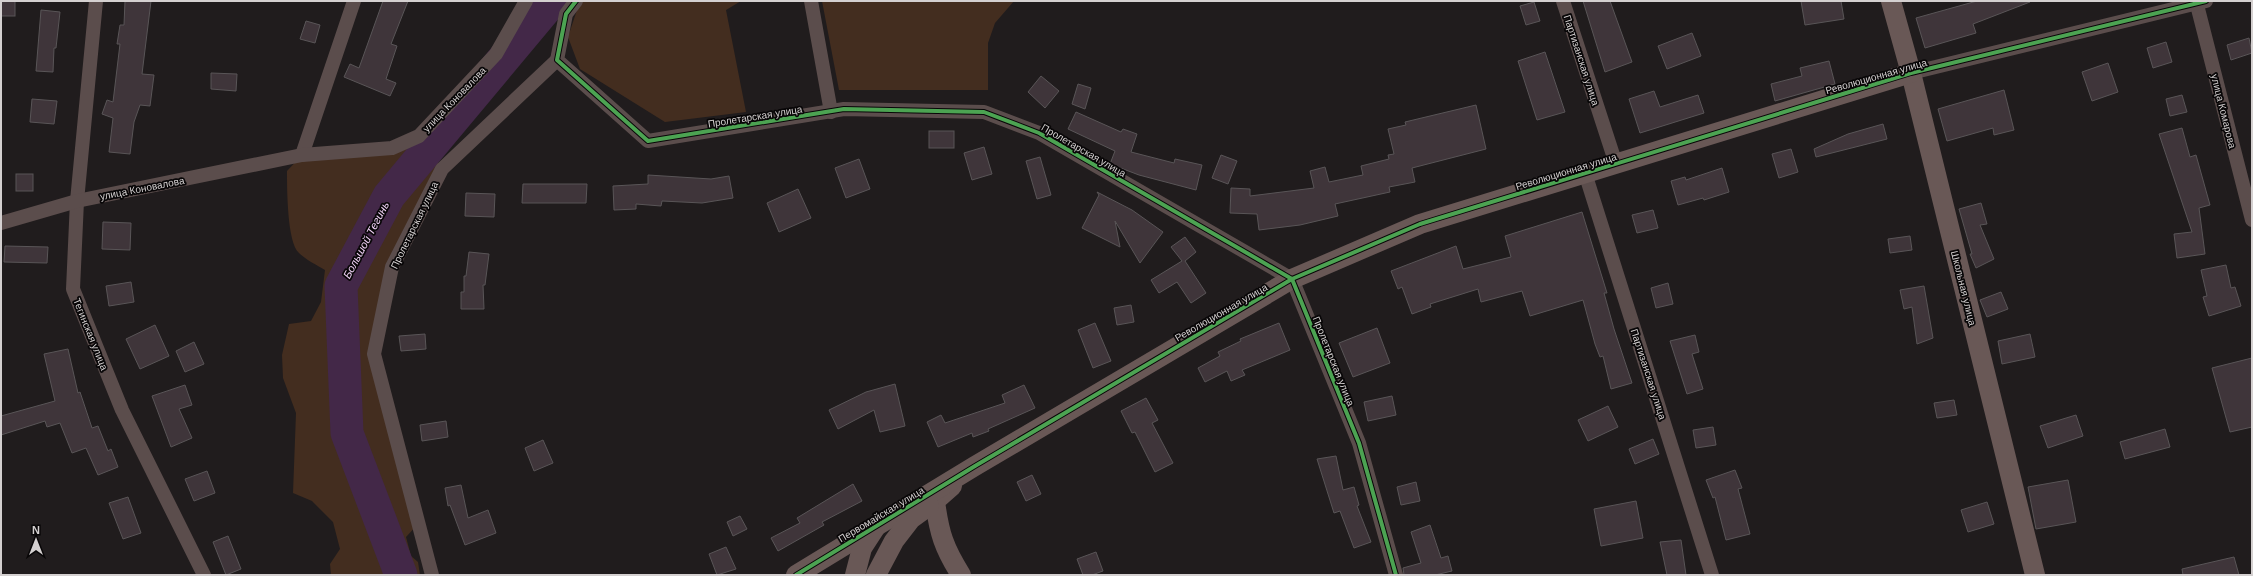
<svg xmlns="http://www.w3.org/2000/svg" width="2253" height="576" font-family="Helvetica,sans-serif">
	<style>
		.green { fill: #432d1f }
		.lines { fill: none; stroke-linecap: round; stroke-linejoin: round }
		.river { stroke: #432848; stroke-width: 33 }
		.building { fill: #3f353a; stroke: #595557 }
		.street { stroke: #5b4d4c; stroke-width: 14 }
		.secondary { stroke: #695856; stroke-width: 20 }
		.cycleway-casing { stroke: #080607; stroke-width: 6 }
		.cycleway { stroke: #4ca352; stroke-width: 4 }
		.labels { text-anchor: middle; stroke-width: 3.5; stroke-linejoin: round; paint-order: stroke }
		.street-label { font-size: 10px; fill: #d4d0d0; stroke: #080607 }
		.water-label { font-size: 11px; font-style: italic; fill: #f1d2f7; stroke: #080607 }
	</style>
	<rect width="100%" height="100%" fill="#201c1d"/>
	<g class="green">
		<path d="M580,1H741L726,10L746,112L665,122L580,69L568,37Z"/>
		<path d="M822,1H1014L995,23L988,43V90H839Z"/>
		<path d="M419,136L442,169L392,267L374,354L418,524L406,537L411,556L418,562L420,575H331L330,564L340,549L333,522L312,501L293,493L296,413L283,378L282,355L289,324L311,321L321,302L325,270C317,265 306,260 299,253C287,243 287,187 287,171L302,155L392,148Z"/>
	</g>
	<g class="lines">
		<path class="river" d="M401,575L347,433L341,286L389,196L552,1"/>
	</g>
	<g class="building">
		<rect x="1" y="1" width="14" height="15"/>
		<path d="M125,1H151L142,74L154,75L150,106L140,105L134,122L130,154L109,152L113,118L102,114L107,100L113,102L120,44H117L120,25H124Z"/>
		<path d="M383,1H408L391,44L397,46L386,79L396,83L390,96L344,77L350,64L359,68Z"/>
		<path d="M1583,1H1610L1632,62L1605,72Z"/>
		<path d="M1801,1H1841L1844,19L1805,25Z"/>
		<path d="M1977,1L2030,2L1973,24L1976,33L1925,48L1916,18Z"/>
		<path d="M1534,2L1540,21L1526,25L1520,6Z"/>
		<path d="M41,10L60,12L56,48H54L53,72L36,71Z"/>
		<path d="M306,21L320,25L315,43L300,39Z"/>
		<path d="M1692,33L1701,56L1667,69L1658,46Z"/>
		<path d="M2249,38L2252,53L2231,60L2227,45Z"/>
		<path d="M2166,42L2172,62L2153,68L2147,48Z"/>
		<path d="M1545,52L1565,112L1537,120L1518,61Z"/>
		<path d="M1829,61L1835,84L1775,101L1771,84L1802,76L1800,68Z"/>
		<path d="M2108,63L2118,92L2092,101L2082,72Z"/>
		<path d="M211,73L237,74L236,91L211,89Z"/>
		<path d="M1041,76L1059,91L1045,108L1028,92Z"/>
		<path d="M1078,84L1091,88L1085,109L1072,104Z"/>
		<path d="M2004,90L2014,130L1994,135L1993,128L1947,141L1938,109Z"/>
		<path d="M1654,91L1660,107L1698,95L1704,113L1640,133L1629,99Z"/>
		<path d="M2182,95L2187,112L2170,116L2166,99Z"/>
		<path d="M32,99L57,101L54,124L30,122Z"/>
		<path d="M1476,105L1486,149L1412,168L1415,182L1389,187L1390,192L1335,204L1338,216L1300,225L1259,230L1257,214L1230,213L1231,188L1250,189V196L1314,188L1310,171L1325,167L1329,182L1363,175L1361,166L1389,159L1388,155L1394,154L1388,129L1406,125L1405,122Z"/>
		<path d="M1076,112L1121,132L1123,129L1137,134L1131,152L1174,163L1175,159L1202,165L1196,190L1139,175L1110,164L1115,151L1068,129Z"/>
		<path d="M1883,124L1887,139L1816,157L1814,149L1848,134Z"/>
		<path d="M2182,128L2190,157L2196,155L2210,205L2199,208L2205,254L2177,258L2174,234L2192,232L2159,134Z"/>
		<rect x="929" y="131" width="25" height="17"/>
		<path d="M984,147L992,174L972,180L964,153Z"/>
		<path d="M1791,149L1798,172L1779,178L1772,154Z"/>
		<path d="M1221,155L1237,161L1228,184L1212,178Z"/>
		<path d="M1040,157L1051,195L1037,199L1026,161Z"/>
		<path d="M859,159L870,189L846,198L835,168Z"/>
		<path d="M1722,168L1729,192L1704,200L1703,198L1678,205L1671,181L1685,177L1686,180Z"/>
		<rect x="16" y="174" width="17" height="17"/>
		<path d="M648,175L711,179L729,176L733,198L702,203L662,201L661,206L636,204V209L614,210L613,186L648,184Z"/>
		<path d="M523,184H587L586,203H522Z"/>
		<path d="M798,189L811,218L779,232L767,203Z"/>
		<path d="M1097,192L1132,210L1163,232L1140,263L1115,221L1120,247L1082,228L1099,195Z"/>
		<path d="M466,193L495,194L494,217L465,216Z"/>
		<path d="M1981,203L1987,224L1980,225L1994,259L1976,268L1970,254H1972L1959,209Z"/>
		<path d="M1653,210L1658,228L1637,233L1632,215Z"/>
		<path d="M1582,212L1607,293H1604L1614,329L1632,383L1611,389L1603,356L1600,357L1595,344L1583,300L1530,316L1522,291L1481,302L1478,289L1430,304L1431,307L1412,314L1402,287L1398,289L1391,271L1456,246L1463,269L1511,257L1505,236Z"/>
		<path d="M103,222L131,223L130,250L102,249Z"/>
		<path d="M1910,236L1912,250L1890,253L1888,239Z"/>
		<path d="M1185,237L1196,252L1185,261L1206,293L1191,303L1177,282L1159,293L1151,280L1182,261L1171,247Z"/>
		<path d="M5,246L48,247L47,263L4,262Z"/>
		<path d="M469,252L489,254L485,285H483L484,309H461V292H464V276H466Z"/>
		<path d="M2226,265L2231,288L2235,287L2241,306L2209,316L2203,297L2207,296L2201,270Z"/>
		<path d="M131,282L134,302L109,306L106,286Z"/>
		<path d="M1668,283L1673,304L1656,308L1651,288Z"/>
		<path d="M1924,286L1933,338L1917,344L1912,307L1904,309L1900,290Z"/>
		<path d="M2001,292L2008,309L1987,317L1980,300Z"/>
		<path d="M1131,305L1134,322L1117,325L1114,308Z"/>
		<path d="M1095,323L1111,361L1093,368L1078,330Z"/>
		<path d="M1279,323L1290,350L1242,370L1245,375L1231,381L1227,371L1205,382L1198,368L1220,356L1218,352L1241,341L1240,339Z"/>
		<path d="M155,325L169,356L140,369L126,339Z"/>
		<path d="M1377,328L1390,363L1353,377L1339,343Z"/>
		<path d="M425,334L426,349L401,351L399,336Z"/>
		<path d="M2030,334L2035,357L2002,364L1998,341Z"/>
		<path d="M1695,335L1699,352L1692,354L1703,389L1687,394L1670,341Z"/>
		<path d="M194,342L204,364L185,372L176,351Z"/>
		<path d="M68,349L78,393L80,392L92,428L98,426L108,451L111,449L118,467L98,475L86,448L72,453L60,423L47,427L45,421L1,435V416L55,401L44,354Z"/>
		<path d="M2252,358V427L2230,432L2212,368Z"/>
		<path d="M895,384L905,426L880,432L874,410L838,429L829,410L866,392Z"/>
		<path d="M185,385L192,405L179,409L192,438L171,447L152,396Z"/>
		<path d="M1024,385L1035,408L988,429L989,431L973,437L972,433L938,447L927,422L941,415L945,423L1005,403L1002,395Z"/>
		<path d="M1392,396L1396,415L1368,421L1364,402Z"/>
		<path d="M1146,398L1158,420L1152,423L1173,463L1155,472L1135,432L1132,433L1121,411Z"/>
		<path d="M1954,400L1957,415L1937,418L1934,403Z"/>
		<path d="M1608,406L1618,427L1588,441L1578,420Z"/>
		<path d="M2076,415L2083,436L2048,448L2040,426Z"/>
		<path d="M446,421L448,437L422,441L420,425Z"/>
		<path d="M1713,427L1716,445L1696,448L1693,430Z"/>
		<path d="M2165,429L2170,447L2125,459L2120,442Z"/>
		<path d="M1653,439L1659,454L1635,464L1629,449Z"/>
		<path d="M543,440L553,463L534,471L525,448Z"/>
		<path d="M1336,456L1343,490L1354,487L1359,505L1357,506L1371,542L1354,548L1340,511L1334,513L1317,459Z"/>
		<path d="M1735,470L1742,488L1738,489L1750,534L1726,540L1715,497L1713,498L1706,480Z"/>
		<path d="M207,471L215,493L194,501L185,479Z"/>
		<path d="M1032,475L1041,494L1026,501L1017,482Z"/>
		<path d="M2068,480L2076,522L2036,529L2028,487Z"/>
		<path d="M1416,482L1420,501L1401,505L1397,487Z"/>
		<path d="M853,484L862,501L822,522L824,525L778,551L771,538L800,523L797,518Z"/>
		<path d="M461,485L468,518L488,510L496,533L465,545L450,505L448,506L445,488Z"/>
		<path d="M128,497L141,533L123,539L109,503Z"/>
		<path d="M1636,501L1643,538L1601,546L1594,509Z"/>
		<path d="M1987,502L1994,524L1968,532L1961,510Z"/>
		<path d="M740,516L747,529L733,536L727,522Z"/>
		<path d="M1430,525L1441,558L1448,556L1452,571L1435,575H1404L1403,568L1421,563L1411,532Z"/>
		<path d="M228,536L241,569L226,575L213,542Z"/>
		<path d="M1681,540L1686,575H1667L1660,542Z"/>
		<path d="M726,547L736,569L717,575L709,554Z"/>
		<path d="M1096,552L1103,571L1092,575H1083L1077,559Z"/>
		<path d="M2234,557L2239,575H2183L2182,569Z"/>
	</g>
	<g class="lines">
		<g class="street">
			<path d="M96,1L77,201L73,289L122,410L204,575"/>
			<path d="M576,1L566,14L557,60L648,141L844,109L984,112L1039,133L1292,279L1359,443L1396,575"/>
			<path d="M811,1L831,112"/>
			<path d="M1563,1L1616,164"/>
			<path d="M2196,1L2252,220"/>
			<path d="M1911,73L2206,1"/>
			<path d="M302,155L354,1"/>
			<path d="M1585,173L1712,575"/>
			<path d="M1,223L77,201L302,155L392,148L419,136L496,54L526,1"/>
			<path d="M432,575L374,354L392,267L442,169L557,60"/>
		</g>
		<g class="secondary">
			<path d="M1891,1L1911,73L2035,575"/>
			<path d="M952,486L935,501C939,533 944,548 961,575"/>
			<path d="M796,575L975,466L1292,279L1420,224L1911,73"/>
			<path d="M855,575L862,548L875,528"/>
			<path d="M876,575L894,541L911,519L929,506"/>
		</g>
		<g class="cycleway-casing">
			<g id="cycleway">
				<path d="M576,1L566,14L557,60L648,141L844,109L984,112L1039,133L1292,279L1359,443L1396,575"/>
				<path d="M796,575L975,466L1292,279L1420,224L1911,73L2206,1"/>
			</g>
		</g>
		<use href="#cycleway" class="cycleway"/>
	</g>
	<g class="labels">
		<g class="street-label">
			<text transform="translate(1582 60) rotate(72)" y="4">Партизанская улица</text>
			<text transform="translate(1876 76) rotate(-16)" y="4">Революционная улица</text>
			<text transform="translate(454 99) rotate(-46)" y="4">улица Коновалова</text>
			<text transform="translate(2224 111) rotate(76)" y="4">улица Комарова</text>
			<text transform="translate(755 116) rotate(-9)" y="4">Пролетарская улица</text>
			<text transform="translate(1084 150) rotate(30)" y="4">Пролетарская улица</text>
			<text transform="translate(1566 171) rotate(-17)" y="4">Революционная улица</text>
			<text transform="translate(142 188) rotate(-11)" y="4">улица Коновалова</text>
			<text transform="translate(414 225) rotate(-64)" y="4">Пролетарская улица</text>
			<text transform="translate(1964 288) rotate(76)" y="4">Школьная улица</text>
			<text transform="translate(1221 312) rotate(-30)" y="4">Революционная улица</text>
			<text transform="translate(91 334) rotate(68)" y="4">Тегинская улица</text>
			<text transform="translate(1334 361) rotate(68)" y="4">Пролетарская улица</text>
			<text transform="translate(1649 374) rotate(72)" y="4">Партизанская улица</text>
			<text transform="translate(881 514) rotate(-31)" y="4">Первомайская улица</text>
		</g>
		<g class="water-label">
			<text transform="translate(366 240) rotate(-62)" y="4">Большой Тегинь</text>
		</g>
	</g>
	<rect width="2253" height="576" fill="none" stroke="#d4d0d0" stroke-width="4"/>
	<g transform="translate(36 540)" stroke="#080607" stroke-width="3" paint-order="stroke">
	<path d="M0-3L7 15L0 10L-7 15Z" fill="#d4d0d0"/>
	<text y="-6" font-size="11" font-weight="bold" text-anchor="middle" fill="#d4d0d0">N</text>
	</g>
</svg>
